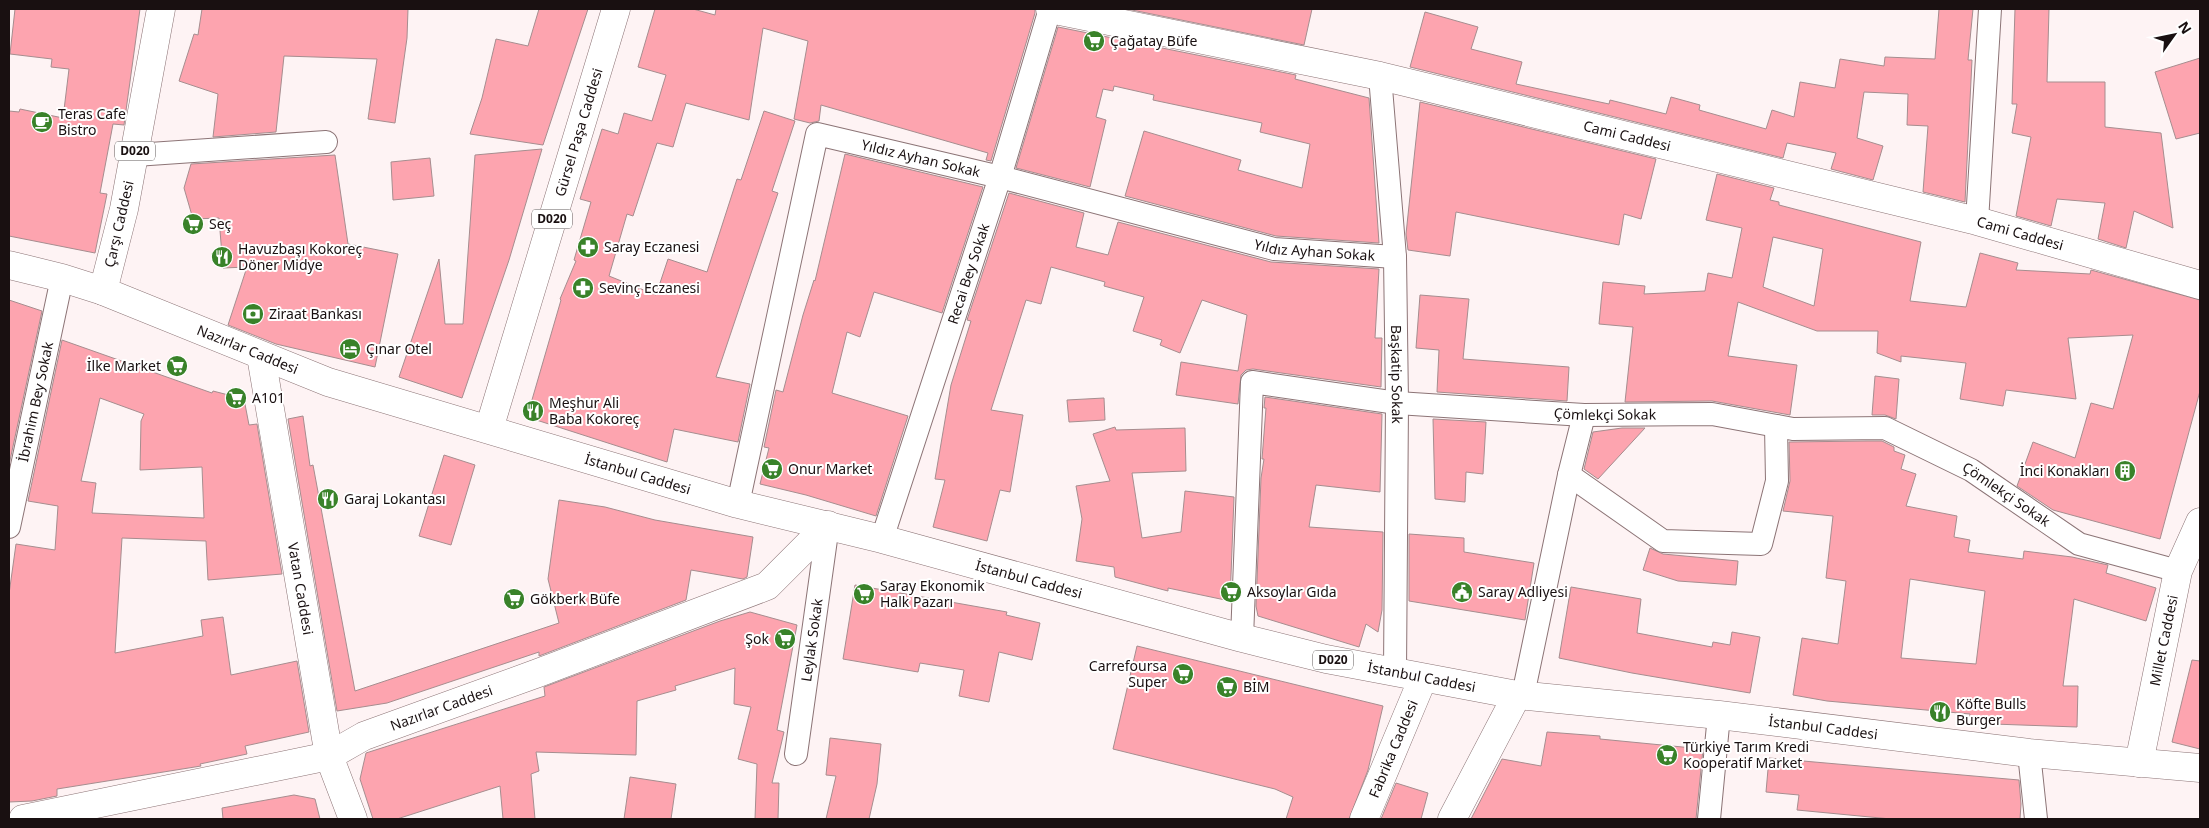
<svg xmlns="http://www.w3.org/2000/svg" width="2209" height="828" font-family="'Noto Sans',sans-serif">
	<style>
		.building { fill: #fda4af; stroke: #a68d8f; fill-rule: evenodd }
		.lines { fill: none; stroke-linecap: round; stroke-linejoin: round }
		.minor-casing { stroke: #8c7476; stroke-width: 24 }
		.primary-casing { stroke: #8c7476; stroke-width: 29 }
		.trunk-casing { stroke: #8c7476; stroke-width: 29 }
		.minor { stroke: #fff; stroke-width: 22 }
		.primary { stroke: #fff; stroke-width: 28 }
		.trunk { stroke: #fff; stroke-width: 28 }
		.labels { text-anchor: middle; stroke-width: 4; stroke-linejoin: round; paint-order: stroke }
		.shield { fill: #fff; stroke: #5e5858; stroke-width: 1 }
		.shield-label { font-size: 12px; font-weight: bold; fill: #191011 }
		.poi-label { font-size: 14px; fill: #191011; stroke: #fff; text-anchor: start }
		.street-label { font-size: 14px; fill: #191011; stroke: #fff }
	</style>
	<rect width="100%" height="100%" fill="#fef3f4"/>
	<g class="building">
		<path d="M15,9H140L124,125L113,124L100,193L107,194L95,253L9,236V111L19,112L20,109L63,118L69,69L51,67L52,59L10,54Z"/>
		<path d="M202,9H408L407,38L395,123L368,119L377,59L284,56L276,132L213,137L218,94L179,81L194,34L198,35Z"/>
		<path d="M539,9H588L543,145L470,134L482,98L496,39L528,46Z"/>
		<path d="M655,9H693L715,15L716,9H1035V13L991,161L986,160L988,153L821,105L819,121L810,123L794,119L808,41L763,28L749,120L686,103L673,147L657,143L633,216L627,214L609,276L656,295L668,259L707,272L737,179L741,180L764,111L795,121L772,191L778,193L716,377L750,384L738,442L674,429L667,462L527,417L561,300L560,299L576,261L574,260L591,202L580,199L602,129L618,134L624,113L652,121L666,75L638,67Z"/>
		<path d="M1127,9H1312L1304,45Z"/>
		<path d="M1939,9H1973L1968,60H1972L1965,202L1923,192L1928,126L1907,125L1908,94L1864,92L1857,138L1883,146L1873,180L1831,169L1836,153L1787,143L1783,158L1410,67L1425,12L1478,27L1471,49L1522,62L1516,84L1609,104L1610,100L1666,114L1671,97L1700,105L1699,110L1766,129L1772,110L1794,117L1800,82L1835,88L1840,59L1884,66L1885,57L1935,59Z"/>
		<path d="M2015,9H2049L2047,82H2105V127L2161,133L2173,228L2134,211L2126,248L2098,239L2105,203L2057,199L2051,226L2016,216L2031,137L2012,133L2017,104H2012Z"/>
		<path d="M1058,27L1296,75L1295,79L1369,98L1379,243L1276,236L1125,196L1144,131L1241,160L1238,170L1302,188L1310,144L1260,132L1262,123L1153,100L1154,95L1114,86L1113,91L1103,89L1096,117L1106,120L1090,187L1016,168Z"/>
		<path d="M2200,58V133L2176,139L2155,72Z"/>
		<path d="M1420,102L1656,159L1641,219L1624,214L1619,245L1456,212L1450,256L1408,250L1406,234Z"/>
		<path d="M542,149L509,260L462,398L399,377L439,259L445,324H463L475,155Z"/>
		<path d="M845,154L983,187L942,313L874,292L860,337L847,332L832,393L908,416L876,516L806,495L760,484L769,448L764,447L776,390L783,392L803,315L814,280L815,281Z"/>
		<path d="M335,155L348,244L398,254L375,367L276,344L228,325L247,267L223,268L219,218L193,219L184,188L191,164Z"/>
		<path d="M430,158L434,196L393,200L391,162Z"/>
		<path d="M1717,174L1774,188L1770,200L1779,202V205L1921,242L1910,301L1966,307L1980,253L2018,263L2016,270L2090,274L2091,270L2200,300V391L2160,539L2053,510L2017,486L2033,442L2075,458L2091,403L2113,409L2133,335L2068,338L2076,399L2006,390L2003,406L1960,399L1966,363L1901,356V362L1877,353L1878,331H1817L1738,302L1728,356L1797,365L1790,415L1712,401L1625,402L1633,327L1599,324L1603,282L1645,286L1644,294L1705,291L1708,273L1732,278L1742,228L1706,220ZM1773,237L1823,249L1814,306L1763,287Z"/>
		<path d="M1009,193L1084,213L1076,247L1108,255L1118,222L1271,262L1379,269L1375,338H1382L1381,387L1253,369L1246,370L1241,375L1238,404L1176,395L1181,362L1238,371L1247,315L1202,300L1180,353L1160,345L1162,340L1133,331L1144,297L1104,286L1105,282L1051,267L1041,304L1026,300L991,410L1023,415L1010,492L1000,490L987,541L933,527L945,480L935,479L951,385L971,321L967,320Z"/>
		<path d="M1420,295L1469,299L1463,359L1569,367L1567,401L1437,392L1439,350L1416,348Z"/>
		<path d="M9,300L42,311L9,465Z"/>
		<path d="M62,340L212,393L213,391L244,399L249,425L257,424L282,574L208,580L206,541L122,538L115,653L203,636L201,620L223,617L231,675L297,661L309,732L245,746L247,754L200,764L201,766L57,789V796L32,801L9,802V594L16,544L55,550L58,506L28,501ZM100,398L144,414L141,421L140,470L202,467L204,518L92,513L96,483L81,481Z"/>
		<path d="M1875,376L1899,379L1896,419L1885,415H1872Z"/>
		<path d="M1265,397L1382,414L1380,492L1316,485L1309,527L1383,532L1382,610L1378,632L1366,624L1359,647L1258,616L1256,606L1261,478L1264,459H1262L1266,408H1264Z"/>
		<path d="M1104,398L1105,420L1069,422L1067,400Z"/>
		<path d="M303,416L310,466L313,465L355,691L559,623L548,579L559,500L605,507L655,520L753,537L747,577L743,579L691,570L686,600L539,656V652L387,703L337,711L288,419Z"/>
		<path d="M1433,419L1486,422L1483,474L1466,472L1465,502L1435,499Z"/>
		<path d="M1115,427L1116,430L1185,428L1186,471L1132,473L1142,538L1181,532L1185,491L1234,497L1230,601L1168,588V591L1115,577L1114,567L1076,561L1082,519L1076,486L1110,481L1093,434Z"/>
		<path d="M1622,428H1645L1598,479L1584,469L1593,432Z"/>
		<path d="M1867,441H1882L1894,447V451L1905,455L1901,469L1916,474L1906,506L1957,516L1954,537L1970,540L1968,552L2023,559L2024,551L2072,557L2108,565L2106,573L2156,588L2146,621L2074,599L2063,686H2078L2077,727L1993,724L1969,720L1970,714L1827,701L1793,695L1802,638L1838,644L1846,581L1826,578L1833,516L1783,511L1790,481L1789,442ZM1910,579L1985,591L1976,664L1901,658Z"/>
		<path d="M444,455L475,465L451,545L419,536Z"/>
		<path d="M1409,534L1464,538V552L1534,563L1525,620L1409,601Z"/>
		<path d="M1650,548L1663,554L1738,561L1736,585L1678,581L1643,570Z"/>
		<path d="M855,585L1007,612L1006,615L1040,623L1032,660L999,652L989,702L959,696L964,670L920,663L918,672L843,659Z"/>
		<path d="M1571,587L1641,599L1637,633L1712,647L1713,642L1730,645L1732,632L1760,637L1750,693L1632,673L1559,658Z"/>
		<path d="M750,612L797,625L777,730L784,732L772,783H779L778,819H755L757,764L738,759L751,707L734,704L735,668L675,686L676,690L637,701L636,755L536,752L539,771L531,774L535,819H503L500,786L397,819H373L360,779L366,753L545,696L544,687L720,621Z"/>
		<path d="M1137,646L1383,706L1368,770L1349,819H1286L1293,797L1275,789L1113,749Z"/>
		<path d="M2192,660L2200,661V749L2172,742Z"/>
		<path d="M1547,732L1600,736V739L1703,749L1696,819H1471L1502,759L1541,766Z"/>
		<path d="M830,738L881,744L877,784L869,819H826L836,776L826,775Z"/>
		<path d="M1769,758L2019,780L2021,804L2020,819H1891L1797,810L1799,795L1766,792Z"/>
		<path d="M630,777L676,784L671,819H624Z"/>
		<path d="M1396,783L1428,793L1421,819H1381Z"/>
		<path d="M294,795L315,799L320,819H223L222,808Z"/>
	</g>
	<g class="lines">
		<g class="minor-casing">
			<g id="minor">
				<path id="s1" d="M1380,76L1395,257L1397,403L1395,673"/>
				<path d="M135,155L326,142"/>
				<path d="M1977,221L1990,9"/>
				<path d="M1569,475L1663,541L1761,544L1777,481L1776,426"/>
				<path id="s2" d="M738,504L817,134L1000,177L1274,249L1395,257"/>
				<path id="s3" d="M9,527L62,278"/>
				<path id="s4" d="M882,539L1000,177L1050,9"/>
				<path id="s5" d="M1242,638L1252,382L1397,403L1584,415L1712,414L1793,429L1885,428L1971,470L2079,544L2178,571"/>
				<path d="M1523,695L1569,475L1584,415"/>
				<path d="M2029,753L2036,819"/>
				<path id="s6" d="M796,754L828,525"/>
				<path d="M1709,819L1719,715"/>
			</g>
		</g>
		<g class="primary-casing">
			<g id="primary">
				<path id="s7" d="M1050,9L1380,76L1977,221L2200,285"/>
				<path d="M9,265L62,278L103,291"/>
				<path id="s8" d="M261,356L329,756L353,819"/>
				<path id="s9" d="M2139,763L2178,571L2200,522"/>
				<path id="s10" d="M23,819L329,756L364,736L538,673L767,586L828,525"/>
				<path id="s11" d="M1364,819L1423,678"/>
				<path d="M1452,819L1517,695"/>
			</g>
		</g>
		<g class="trunk-casing">
			<g id="trunk">
				<path id="s12" d="M161,9L124,209L103,291L328,382L738,504L882,539L1242,638L1326,659L1517,695L1719,715L2029,753L2200,768"/>
				<path id="s13" d="M489,429L616,9"/>
			</g>
		</g>
		<use href="#minor" class="minor"/>
		<use href="#primary" class="primary"/>
		<use href="#trunk" class="trunk"/>
	</g>
	<defs>
		<g id="supermarket-disc" transform="scale(1.125)"><circle r="9.5" fill="#398229" stroke="#fff"/><path d="M-6-5.5h2.5l.6 2H6L4.5 2H-2.5L-4.4-4H-6ZM-1.5 3.2a1.3 1.3 0 1 0 .1 0ZM3 3.2a1.3 1.3 0 1 0 .1 0Z" fill="#fff"/></g>
		<g id="cafe-disc" transform="scale(1.125)"><circle r="9.5" fill="#398229" stroke="#fff"/><path d="M-5.5-4.5H6V0H3Q3 3.5 0 3.5H-2.5Q-5.5 3.5-5.5 0ZM3-3.2v2h1.7v-2ZM-6 4.5H4V6H-6Z" fill="#fff"/></g>
		<g id="pharmacy-disc" transform="scale(1.125)"><circle r="9.5" fill="#398229" stroke="#fff"/><path d="M-2-6h4v4h4v4h-4v4h-4v-4h-4v-4h4Z" fill="#fff"/></g>
		<g id="restaurant-disc" transform="scale(1.125)"><circle r="9.5" fill="#398229" stroke="#fff"/><path d="M-5-6h1v4h1v-4h1v4h1v-4h1v5L-1.5 .5V6h-2V.5L-5-1ZM5-6V6H3V1.5H1.5Q1.5-4 5-6Z" fill="#fff"/></g>
		<g id="bank-disc" transform="scale(1.125)"><circle r="9.5" fill="#398229" stroke="#fff"/><path d="M-6-4H6V4H-6ZM0-2.3a2.3 2.3 0 1 0 0 4.6a2.3 2.3 0 1 0 0-4.6Z" fill="#fff"/></g>
		<g id="hotel-disc" transform="scale(1.125)"><circle r="9.5" fill="#398229" stroke="#fff"/><path d="M-6-4.5h1.5V1H6V5H4.5V3h-9V5H-6ZM-4 0a1.8 1.8 0 1 1 3.6 0ZM.5 0V-2.5h3Q6-2.5 6 0Z" fill="#fff"/></g>
		<g id="building-disc" transform="scale(1.125)"><circle r="9.5" fill="#398229" stroke="#fff"/><path d="M-4-6H4V6H1V3H-1V6H-4ZM-2.5-4.3h1.7v1.8h-1.7ZM.8-4.3h1.7v1.8H.8ZM-2.5-1h1.7V.8h-1.7ZM.8-1h1.7V.8H.8Z" fill="#fff"/></g>
		<g id="civic-disc" transform="scale(1.125)"><circle r="9.5" fill="#398229" stroke="#fff"/><path d="M-.6-6.5H3V-4.5H.6V-3L4-1V1h2V6H-6V1h2V-1L-.6-3ZM-1.2 2.5V6h2.4V2.5Z" fill="#fff"/></g>
	</defs>
	<g fill-rule="evenodd">
		<use href="#supermarket-disc" x="1094" y="41"/>
		<use href="#cafe-disc" x="42" y="122"/>
		<use href="#supermarket-disc" x="193" y="224"/>
		<use href="#pharmacy-disc" x="588" y="247"/>
		<use href="#restaurant-disc" x="222" y="257"/>
		<use href="#pharmacy-disc" x="583" y="288"/>
		<use href="#bank-disc" x="253" y="314"/>
		<use href="#hotel-disc" x="350" y="349"/>
		<use href="#supermarket-disc" x="177" y="366"/>
		<use href="#supermarket-disc" x="236" y="398"/>
		<use href="#restaurant-disc" x="533" y="411"/>
		<use href="#supermarket-disc" x="772" y="469"/>
		<use href="#building-disc" x="2125" y="471"/>
		<use href="#restaurant-disc" x="328" y="499"/>
		<use href="#supermarket-disc" x="1231" y="592"/>
		<use href="#civic-disc" x="1462" y="592"/>
		<use href="#supermarket-disc" x="864" y="594"/>
		<use href="#supermarket-disc" x="514" y="599"/>
		<use href="#supermarket-disc" x="785" y="639"/>
		<use href="#supermarket-disc" x="1183" y="674"/>
		<use href="#supermarket-disc" x="1227" y="687"/>
		<use href="#restaurant-disc" x="1940" y="712"/>
		<use href="#supermarket-disc" x="1667" y="755"/>
	</g>
	<g class="labels">
		<g class="shield">
			<rect x="115" y="141.5" width="40" height="19" rx="4"/>
			<rect x="532" y="209.5" width="40" height="19" rx="4"/>
			<rect x="1313" y="650.5" width="40" height="19" rx="4"/>
		</g>
		<g class="shield-label">
			<text x="135" y="155">D020</text>
			<text x="552" y="223">D020</text>
			<text x="1333" y="664">D020</text>
		</g>
		<g class="poi-label">
			<text x="1110" y="46">Çağatay Büfe</text>
			<text x="58" y="119">Teras Cafe<tspan x="58" dy="16">Bistro</tspan></text>
			<text x="209" y="229">Seç</text>
			<text x="604" y="252">Saray Eczanesi</text>
			<text x="238" y="254">Havuzbaşı Kokoreç<tspan x="238" dy="16">Döner Midye</tspan></text>
			<text x="599" y="293">Sevinç Eczanesi</text>
			<text x="269" y="319">Ziraat Bankası</text>
			<text x="366" y="354">Çınar Otel</text>
			<text x="161" y="371" text-anchor="end">İlke Market</text>
			<text x="252" y="403">A101</text>
			<text x="549" y="408">Meşhur Ali<tspan x="549" dy="16">Baba Kokoreç</tspan></text>
			<text x="788" y="474">Onur Market</text>
			<text x="2109" y="476" text-anchor="end">İnci Konakları</text>
			<text x="344" y="504">Garaj Lokantası</text>
			<text x="880" y="591">Saray Ekonomik<tspan x="880" dy="16">Halk Pazarı</tspan></text>
			<text x="1247" y="597">Aksoylar Gıda</text>
			<text x="1478" y="597">Saray Adliyesi</text>
			<text x="530" y="604">Gökberk Büfe</text>
			<text x="769" y="644" text-anchor="end">Şok</text>
			<text x="1167" y="671" text-anchor="end">Carrefoursa<tspan x="1167" dy="16">Super</tspan></text>
			<text x="1243" y="692">BİM</text>
			<text x="1956" y="709">Köfte Bulls<tspan x="1956" dy="16">Burger</tspan></text>
			<text x="1683" y="752">Türkiye Tarım Kredi<tspan x="1683" dy="16">Kooperatif Market</tspan></text>
		</g>
		<g class="street-label">
			<text dy="5" stroke="none"><textPath href="#s13" startOffset="310">Gürsel Paşa Caddesi</textPath></text>
			<text dy="5" stroke="none"><textPath href="#s7" startOffset="591">Cami Caddesi</textPath></text>
			<text dy="5" stroke="none"><textPath href="#s2" startOffset="485">Yıldız Ayhan Sokak</textPath></text>
			<text transform="translate(119 224) rotate(-77)" y="5">Çarşı Caddesi</text>
			<text dy="5" stroke="none"><textPath href="#s7" startOffset="996">Cami Caddesi</textPath></text>
			<text dy="5" stroke="none"><textPath href="#s2" startOffset="890">Yıldız Ayhan Sokak</textPath></text>
			<text dy="5" stroke="none"><textPath href="#s4" startOffset="279">Recai Bey Sokak</textPath></text>
			<text dy="5" stroke="none"><textPath href="#s12" startOffset="444">Nazırlar Caddesi</textPath></text>
			<text dy="5" stroke="none"><textPath href="#s1" startOffset="299">Başkatip Sokak</textPath></text>
			<text dy="5" stroke="none"><textPath href="#s3" startOffset="128">İbrahim Bey Sokak</textPath></text>
			<text dy="5" stroke="none"><textPath href="#s5" startOffset="611">Çömlekçi Sokak</textPath></text>
			<text dy="5" stroke="none"><textPath href="#s12" startOffset="854">İstanbul Caddesi</textPath></text>
			<text dy="5" stroke="none"><textPath href="#s5" startOffset="1031">Çömlekçi Sokak</textPath></text>
			<text dy="5" stroke="none"><textPath href="#s12" startOffset="1259">İstanbul Caddesi</textPath></text>
			<text dy="5" stroke="none"><textPath href="#s8" startOffset="236">Vatan Caddesi</textPath></text>
			<text dy="5" stroke="none"><textPath href="#s6" startOffset="115">Leylak Sokak</textPath></text>
			<text dy="5" stroke="none"><textPath href="#s9" startOffset="125">Millet Caddesi</textPath></text>
			<text dy="5" stroke="none"><textPath href="#s12" startOffset="1664">İstanbul Caddesi</textPath></text>
			<text dy="5" stroke="none"><textPath href="#s10" startOffset="435">Nazırlar Caddesi</textPath></text>
			<text dy="5" stroke="none"><textPath href="#s12" startOffset="2069">İstanbul Caddesi</textPath></text>
			<text dy="5" stroke="none"><textPath href="#s11" startOffset="76">Fabrika Caddesi</textPath></text>
		</g>
	</g>
	<rect width="2209" height="828" fill="none" stroke="#191011" stroke-width="20"/>
	<g transform="translate(2174 35) rotate(57)" stroke="#ffffff" stroke-width="4" paint-order="stroke">
	<path d="M0-4L9 19L0 12L-9 19Z" fill="#191011"/>
	<text y="-8" font-size="14" font-weight="bold" text-anchor="middle" fill="#191011">N</text>
	</g>
</svg>
